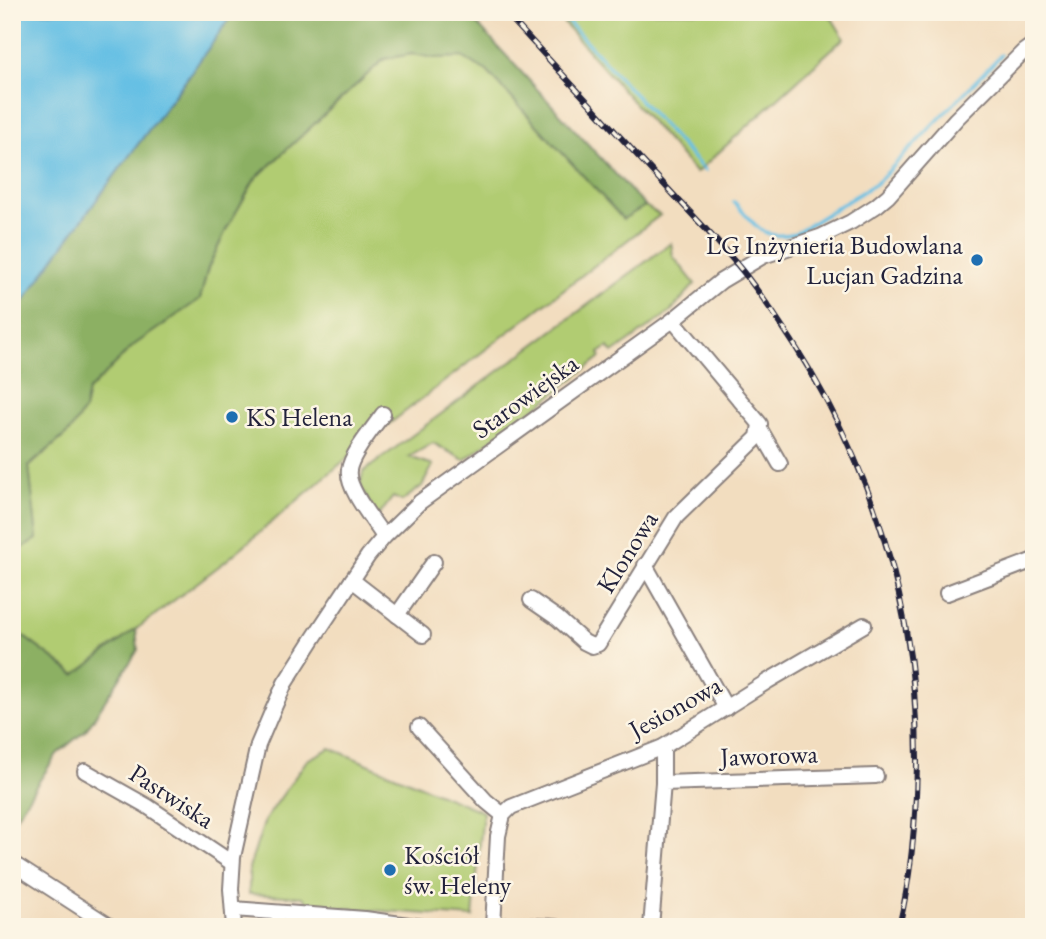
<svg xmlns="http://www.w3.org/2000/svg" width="1046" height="939" font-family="'EB Garamond',serif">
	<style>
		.green { fill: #b1cc72; stroke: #6a7756; stroke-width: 2 }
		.forest { fill: #8cb064; stroke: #576950; stroke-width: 2 }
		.water { fill: #66c0e4; stroke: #447190; stroke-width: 2 }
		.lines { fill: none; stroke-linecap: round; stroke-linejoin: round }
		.stream { stroke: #66c0e4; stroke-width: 3.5 }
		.minor-casing { stroke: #8a807d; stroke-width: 18 }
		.minor { stroke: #fff; stroke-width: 14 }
		.rail-casing { stroke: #22223b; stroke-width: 6 }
		.rail { stroke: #fcf5e5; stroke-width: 3.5; stroke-dasharray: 10; stroke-linecap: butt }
		.poi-dot { fill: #1f6fb2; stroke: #fcf5e5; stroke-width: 2.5 }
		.labels { text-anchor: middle; stroke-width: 5; stroke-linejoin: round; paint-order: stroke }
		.poi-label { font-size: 26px; fill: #22223b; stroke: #fcf5e5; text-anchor: start }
		.street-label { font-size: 26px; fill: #22223b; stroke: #fcf5e5 }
	</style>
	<rect width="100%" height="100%" fill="#fcf5e5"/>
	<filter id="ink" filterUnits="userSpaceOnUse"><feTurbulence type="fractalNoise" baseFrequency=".0143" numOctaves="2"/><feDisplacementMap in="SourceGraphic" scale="14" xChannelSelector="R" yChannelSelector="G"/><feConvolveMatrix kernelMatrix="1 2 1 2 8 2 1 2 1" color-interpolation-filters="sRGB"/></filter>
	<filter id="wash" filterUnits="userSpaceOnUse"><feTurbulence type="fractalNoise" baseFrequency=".00686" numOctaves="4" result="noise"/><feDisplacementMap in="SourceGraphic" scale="28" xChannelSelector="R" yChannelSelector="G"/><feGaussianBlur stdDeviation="1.57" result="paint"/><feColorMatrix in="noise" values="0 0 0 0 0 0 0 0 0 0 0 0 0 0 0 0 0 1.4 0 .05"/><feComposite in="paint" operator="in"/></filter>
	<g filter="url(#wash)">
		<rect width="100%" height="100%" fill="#f2ddbf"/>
		<g class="green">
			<path d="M554,12H828L844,38L696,173Z"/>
			<path d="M412,54L435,58L462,57L487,71L623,219L645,206L660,215L371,438L227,560L76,675L12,628V554L37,539L29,467L70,431L84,410L88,391L134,345L200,299L208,268L227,228L255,179L384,59Z"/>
			<path d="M671,243L673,256L695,284L670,312L613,353L608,347L599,353L601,357L542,403L464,460L433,443L409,457L433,465L422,486L402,501L393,497L377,518L360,485L363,472Z"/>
			<path d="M330,748L483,812L473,917L310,906L303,897L249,894V868L265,820L307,760Z"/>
		</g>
		<g class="forest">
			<path d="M234,12H466L645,206L623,219L487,71L462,57L435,58L412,54L384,59L255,179L227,228L208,268L200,299L134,345L88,391L84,410L70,431L29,466L37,539L12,554V319L44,270L184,83Z"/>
			<path d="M12,628L75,675L136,629L138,650L86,730L57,754L12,823Z"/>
		</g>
		<path class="water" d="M16,12H234C162,116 82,214 12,319V17Z"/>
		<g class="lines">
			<g class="stream">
				<path d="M559,12L705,171"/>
				<path d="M734,202C756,225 762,242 796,233L878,182L1001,55"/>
			</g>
		</g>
	</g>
	<g filter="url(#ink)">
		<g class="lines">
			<g class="minor-casing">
				<g id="minor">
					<path d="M383,414C374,427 351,454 349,470C346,488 374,521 384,537"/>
					<path d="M761,431L780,464"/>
					<path d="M645,565L726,708"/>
					<path d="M352,580L423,635"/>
					<path d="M947,593L1034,560"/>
					<path d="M531,600L557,618L584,642L592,646L598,644L676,517L758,437L760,424L673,320"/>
					<path d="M397,615L434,562"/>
					<path d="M419,727L486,801L503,815"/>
					<path d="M85,771L147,806L232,863"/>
					<path d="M663,783V747"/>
					<path d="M12,869L15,865L111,927"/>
					<path d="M233,909L365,919L423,927"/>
					<path d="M493,926L498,836L503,815L511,807L663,747L768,681L864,625"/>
					<path d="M234,927L231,889L233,857L258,745L272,712L285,683L315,636L368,556L384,537L420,502L673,320L721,281L763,256L820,237L851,222L876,206L888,196L956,119L1023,52L1034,44"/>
					<path d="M489,927L517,925L555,927"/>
					<path d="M651,927L663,783L876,776"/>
				</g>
			</g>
			<use href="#minor" class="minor"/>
			<g class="rail-casing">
				<path id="rail" d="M505,12C557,68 608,124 660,180C689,212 721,243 748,278C857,422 918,582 917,764C916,819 912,873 899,927"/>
			</g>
			<use href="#rail" class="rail"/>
		</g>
	</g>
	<g class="poi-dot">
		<circle cx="977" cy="260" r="7"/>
		<circle cx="232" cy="417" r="7"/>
		<circle cx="390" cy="870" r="7"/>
	</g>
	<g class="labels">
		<g class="poi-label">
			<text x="963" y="254" text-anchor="end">LG Inżynieria Budowlana<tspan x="963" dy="30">Lucjan Gadzina</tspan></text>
			<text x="246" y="426">KS Helena</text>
			<text x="404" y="864">Kościół<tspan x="404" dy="30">św. Heleny</tspan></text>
		</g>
		<g class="street-label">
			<text transform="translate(525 396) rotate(-36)" y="9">Starowiejska</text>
			<text transform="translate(627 552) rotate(-58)" y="9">Klonowa</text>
			<text transform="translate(675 707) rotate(-29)" y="9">Jesionowa</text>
			<text transform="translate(769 755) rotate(-2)" y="9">Jaworowa</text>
			<text transform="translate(172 796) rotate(33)" y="9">Pastwiska</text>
		</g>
	</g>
	<rect width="1046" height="939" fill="none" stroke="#fcf5e5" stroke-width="42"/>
</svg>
